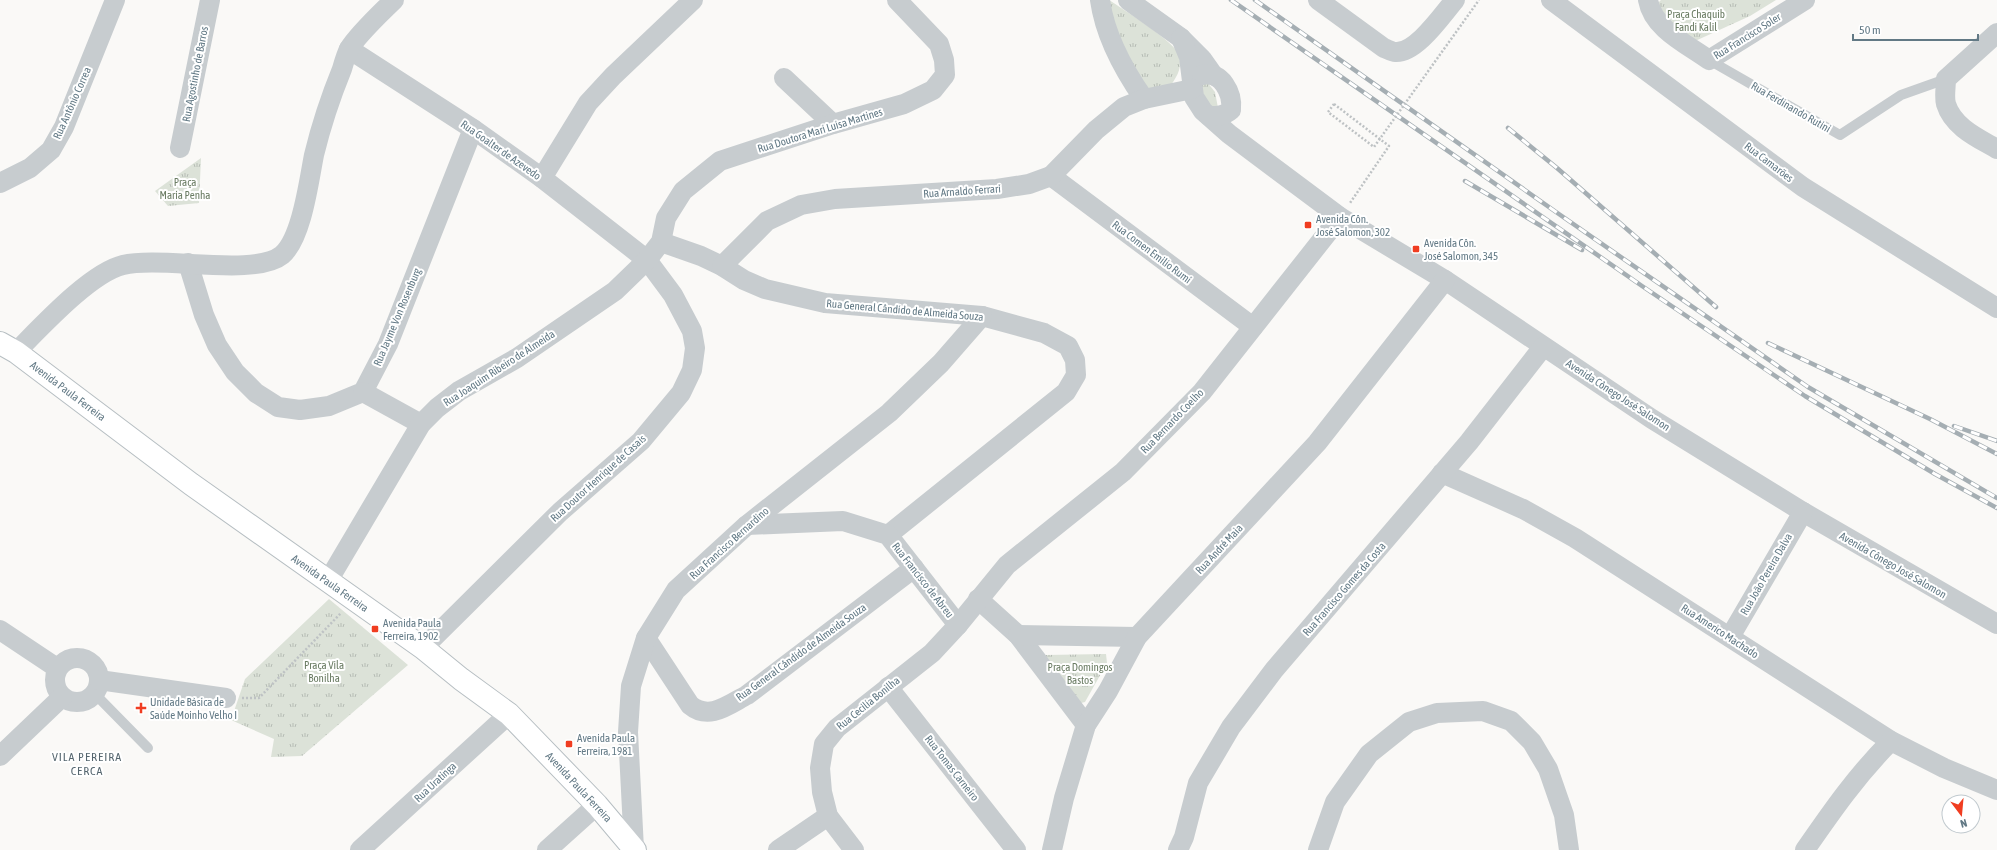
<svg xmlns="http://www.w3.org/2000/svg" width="1997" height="850" font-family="'Asap Condensed',sans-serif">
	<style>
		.park { fill: url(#park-tufts) }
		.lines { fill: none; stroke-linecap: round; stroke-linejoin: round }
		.secondary-casing { stroke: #b6bec2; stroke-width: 24 }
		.path { stroke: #bec2c4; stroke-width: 2.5; stroke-dasharray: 2 2; stroke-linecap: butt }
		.service { stroke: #c7cccf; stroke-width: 10 }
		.minor { stroke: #c7cccf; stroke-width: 20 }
		.secondary { stroke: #fff; stroke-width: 22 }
		.rail-casing { stroke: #a5aeb3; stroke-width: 4.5 }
		.rail { stroke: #fff; stroke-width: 3; stroke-dasharray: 9; stroke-linecap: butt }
		.path-bridge { stroke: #bec2c4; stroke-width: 2.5; stroke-dasharray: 2 2; stroke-linecap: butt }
		.poi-dot { fill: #f03d21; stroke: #fff; stroke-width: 1.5 }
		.labels { text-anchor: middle; stroke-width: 4; stroke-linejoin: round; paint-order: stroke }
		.park-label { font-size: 11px; fill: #697b62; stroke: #fff }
		.street-label { font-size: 11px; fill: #627985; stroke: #fff }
		.poi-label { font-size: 11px; fill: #627985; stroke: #fff; text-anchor: start }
		.neighbourhood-label { font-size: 12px; letter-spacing: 1px; fill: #55666f; stroke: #fff }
	</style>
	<defs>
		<pattern id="park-tufts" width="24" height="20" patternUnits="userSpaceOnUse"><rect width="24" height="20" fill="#dce2d8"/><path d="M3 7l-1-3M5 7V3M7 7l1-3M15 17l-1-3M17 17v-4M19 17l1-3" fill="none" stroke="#b6bcb5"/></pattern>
	</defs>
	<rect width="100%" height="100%" fill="#faf9f7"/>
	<g class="park">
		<path d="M1109,0C1124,10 1172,40 1178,53C1183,66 1178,75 1171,85L1151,90C1119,71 1117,33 1109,0Z"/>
		<path d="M1661,0H1776L1750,16L1693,42L1668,24L1656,5Z"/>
		<path d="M1199,82H1207L1215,92L1218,108L1208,107Z"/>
		<path d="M201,158L199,203L168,206L155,191Z"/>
		<path d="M329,599L408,665L302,756L271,757L274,739L231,720L245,679Z"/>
		<path d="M1106,654L1107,663L1085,702L1081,703L1045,655Z"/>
	</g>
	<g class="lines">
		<g class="secondary-casing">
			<path id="secondary" d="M0,343L16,352L191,484L423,648L461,679L509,714L597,805L635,850"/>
		</g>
		<g class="path">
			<path d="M1334,104L1389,146L1350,203"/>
			<path d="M242,698H259L341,613"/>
		</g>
		<g class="service">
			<path d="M1709,60L1840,135L1901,95L1946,79"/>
			<path d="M95,694L148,748"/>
		</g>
		<g class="minor">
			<path d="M1100,0C1105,36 1123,69 1144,99"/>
			<path d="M1128,0L1181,38L1202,59L1214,76"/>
			<path d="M1318,0L1384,48C1387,49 1392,52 1395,52C1416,54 1442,15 1455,0"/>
			<path d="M1551,0L1803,187L1997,308"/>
			<path d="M1648,0C1653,29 1687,44 1709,60L1805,0"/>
			<path d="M1997,33L1946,79C1946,86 1944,97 1946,104C1953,127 1978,138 1997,149"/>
			<path d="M1181,38L1189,57L1194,97L1203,111L1229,134L1340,217L1445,280L1652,419L1803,512L1997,624"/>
			<path d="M349,49L473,129L542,178L647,260L673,295L692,331L695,348L692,370L681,393L641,441L560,512L423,648"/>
			<path d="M1202,75C1221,70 1233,93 1231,110C1224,116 1218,116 1209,116"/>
			<path d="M784,78L833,124"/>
			<path d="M180,148L210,0"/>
			<path d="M1051,176L1253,327"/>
			<path d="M542,178L588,103L613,76L693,0"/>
			<path d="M0,183L30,168L51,150L64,127L115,0"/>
			<path d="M661,242L701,256L722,266L744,280L765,289L825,303L982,316L1044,333L1068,346L1075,360L1076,375L1066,392L888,535"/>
			<path d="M188,263L204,315L217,345L235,372L256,393L278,407L300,410L329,406L363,392L388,344L473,129"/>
			<path d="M722,266L767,221L801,205L835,199L997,189L1029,184L1051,176L1096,130L1124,107L1144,99L1192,89"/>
			<path d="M16,352C41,327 90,273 123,265C162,256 255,277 282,255C302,238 309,180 314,155C321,126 331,96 342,69C344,62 346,55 349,49C359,33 381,13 394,0"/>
			<path d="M363,392L421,424"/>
			<path d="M1442,473L1523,509L1575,538L1891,741L1944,768L1997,790"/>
			<path d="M747,525L843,521L888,535L958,625"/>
			<path d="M328,581L421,424L437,408L459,391L517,358L615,291L647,260L661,242L666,218L683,191L720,161L833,124L904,104L933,90L945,75L944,60L939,44L897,0"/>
			<path d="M978,599L1018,635L1086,725"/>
			<path d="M0,630L57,668"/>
			<path d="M1018,635L1137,637"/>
			<path d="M1730,637L1803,512"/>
			<path d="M646,638L690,705C709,721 728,705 747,695L914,568"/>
			<circle cx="77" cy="680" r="22"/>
			<path d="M99,680L226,698"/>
			<path d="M888,687L1016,850"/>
			<path d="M0,756L62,697"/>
			<path d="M634,849L628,732L631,686L646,638L676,590L747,525L889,413L941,363L982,316"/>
			<path d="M360,850L509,714"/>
			<path d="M547,850L597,805"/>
			<path d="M778,850L828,816"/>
			<path d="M854,850L828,816L822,792L820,768L824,744L837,728L932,653L958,625L1007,565L1123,472L1202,392L1340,217"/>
			<path d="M1052,850L1064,798L1086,725L1108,691L1137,637L1317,443L1445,280"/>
			<path d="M1178,850L1184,837L1198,783L1231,727L1274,670L1469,442L1543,347"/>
			<path d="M1318,850L1335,802L1369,754L1409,722L1437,713L1483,711L1511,721L1532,742L1548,769L1564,815L1569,850"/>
			<path d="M1805,850C1832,811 1857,775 1891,741"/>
		</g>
		<use href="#secondary" class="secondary"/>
		<g class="rail-casing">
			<g id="rail">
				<path d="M1231,0L1642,286L1805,396L1935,474L1997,508"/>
				<path d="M1255,0L1556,212L1808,387L1997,498"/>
				<path d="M1508,128L1557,168L1716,307"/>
				<path d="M1465,181L1582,250"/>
				<path d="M1768,343L1930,419L1997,454"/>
				<path d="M1954,426L1997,441"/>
			</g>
		</g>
		<use href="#rail" class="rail"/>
		<path class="path-bridge" d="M1334,104L1328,112L1374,147L1479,0"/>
	</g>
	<g class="poi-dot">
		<rect x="1304" y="221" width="8" height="8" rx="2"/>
		<rect x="1412" y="245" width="8" height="8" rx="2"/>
		<rect x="371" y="625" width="8" height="8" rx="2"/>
		<path d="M139 702h4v4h4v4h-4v4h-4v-4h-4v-4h4z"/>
		<rect x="565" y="740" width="8" height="8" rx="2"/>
	</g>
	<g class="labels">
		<g class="park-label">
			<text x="1696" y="18">Praça Chaquib<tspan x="1696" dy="13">Fandi Kalil</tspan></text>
			<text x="185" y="186">Praça<tspan x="185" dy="13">Maria Penha</tspan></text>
			<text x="324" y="669">Praça Vila<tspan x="324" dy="13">Bonilha</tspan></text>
			<text x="1080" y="671">Praça Domingos<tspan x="1080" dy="13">Bastos</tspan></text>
		</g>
		<g class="street-label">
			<text transform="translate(1747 36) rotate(-32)" y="4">Rua Francisco Soler</text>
			<text transform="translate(195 74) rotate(-79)" y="4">Rua Agostinho de Barros</text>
			<text transform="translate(72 103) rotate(-66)" y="4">Rua Antônio Correa</text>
			<text transform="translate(1791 107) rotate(30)" y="4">Rua Ferdinando Rutini</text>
			<text transform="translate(820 130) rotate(-17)" y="4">Rua Doutora Mari Luisa Martines</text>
			<text transform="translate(501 150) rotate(35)" y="4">Rua Goalter de Azevedo</text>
			<text transform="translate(1769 162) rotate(37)" y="4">Rua Camarões</text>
			<text transform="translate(962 191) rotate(-4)" y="4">Rua Arnaldo Ferrari</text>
			<text transform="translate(1152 252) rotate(37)" y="4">Rua Comen Emilio Rumi</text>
			<text transform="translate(905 310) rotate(5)" y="4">Rua General Cândido de Almeida Souza</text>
			<text transform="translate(397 317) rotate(-67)" y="4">Rua Jayme Von Rosenburg</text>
			<text transform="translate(499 368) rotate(-33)" y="4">Rua Joaquim Ribeiro de Almeida</text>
			<text transform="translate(68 391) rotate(37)" y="4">Avenida Paula Ferreira</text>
			<text transform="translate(1618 395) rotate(33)" y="4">Avenida Cônego José Salomon</text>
			<text transform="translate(1172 421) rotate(-46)" y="4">Rua Bernardo Coelho</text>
			<text transform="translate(598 478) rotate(-42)" y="4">Rua Doutor Henrique de Casais</text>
			<text transform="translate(729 543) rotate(-42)" y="4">Rua Francisco Bernardino</text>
			<text transform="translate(1219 549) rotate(-47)" y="4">Rua André Maia</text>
			<text transform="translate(1893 565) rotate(30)" y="4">Avenida Cônego José Salomon</text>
			<text transform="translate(1766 574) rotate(-60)" y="4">Rua João Pereira Dalva</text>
			<text transform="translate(923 580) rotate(52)" y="4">Rua Francisco de Abreu</text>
			<text transform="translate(330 583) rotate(35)" y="4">Avenida Paula Ferreira</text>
			<text transform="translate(1344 589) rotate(-49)" y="4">Rua Francisco Gomes da Costa</text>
			<text transform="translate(1720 631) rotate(33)" y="4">Rua Americo Machado</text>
			<text transform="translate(801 652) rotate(-36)" y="4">Rua General Cândido de Almeida Souza</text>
			<text transform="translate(868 703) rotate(-39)" y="4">Rua Cecilia Bonilha</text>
			<text transform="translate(952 768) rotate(52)" y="4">Rua Tomas Carneiro</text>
			<text transform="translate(435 782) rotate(-43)" y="4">Rua Uratinga</text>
			<text transform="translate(579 787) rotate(47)" y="4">Avenida Paula Ferreira</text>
		</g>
		<g class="poi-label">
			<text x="1316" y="223">Avenida Côn.<tspan x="1316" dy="13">José Salomon, 302</tspan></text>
			<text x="1424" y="247">Avenida Côn.<tspan x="1424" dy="13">José Salomon, 345</tspan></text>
			<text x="383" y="627">Avenida Paula<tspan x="383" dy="13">Ferreira, 1902</tspan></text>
			<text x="150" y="706">Unidade Básica de<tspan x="150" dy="13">Saúde Moinho Velho I</tspan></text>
			<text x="577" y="742">Avenida Paula<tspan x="577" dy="13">Ferreira, 1981</tspan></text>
		</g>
		<g class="neighbourhood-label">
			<text x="87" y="761">VILA PEREIRA<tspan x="87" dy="14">CERCA</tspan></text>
		</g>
	</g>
	<g transform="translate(1961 814) rotate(164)"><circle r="19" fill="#ffffff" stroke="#c0c9ce"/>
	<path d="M0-3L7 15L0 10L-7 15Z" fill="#f03d21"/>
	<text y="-6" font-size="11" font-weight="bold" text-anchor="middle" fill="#627985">N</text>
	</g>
	<path d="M1853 34v6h125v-6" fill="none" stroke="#627985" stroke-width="2"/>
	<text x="1859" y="34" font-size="12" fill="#627985" stroke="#ffffff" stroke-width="3" paint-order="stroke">50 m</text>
</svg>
